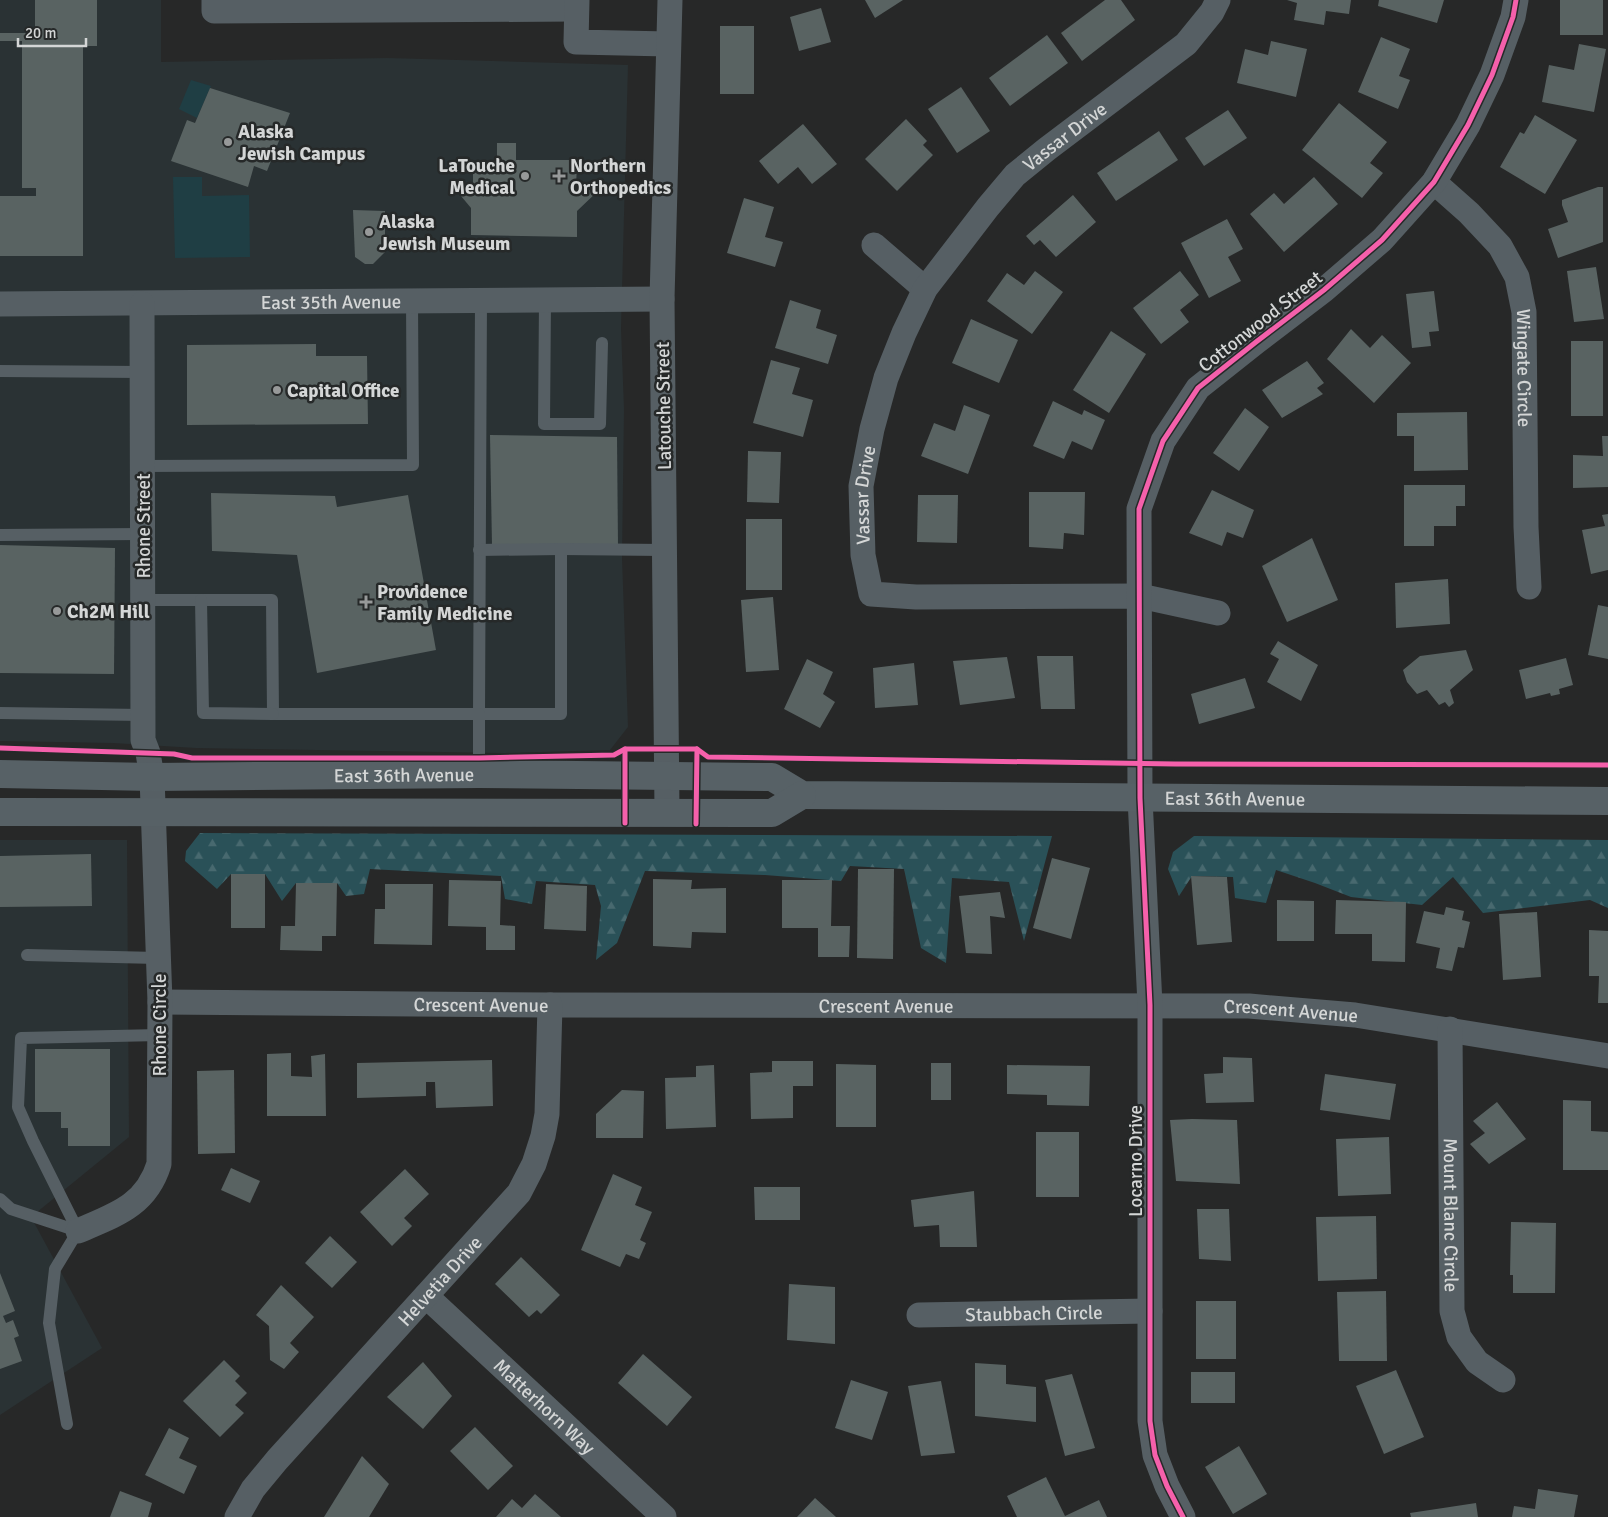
<svg xmlns="http://www.w3.org/2000/svg" width="1608" height="1517" font-family="Signika,sans-serif">
	<style>
		.built { fill: #2a3234 }
		.forest { fill: url(#forest-firs) }
		.park { fill: #1f3e44 }
		.building { fill: #596362 }
		.lines { fill: none; stroke-linecap: round; stroke-linejoin: round }
		.lane { stroke: #565f64; stroke-width: 12 }
		.street { stroke: #565f64; stroke-width: 25 }
		.secondary { stroke: #576166; stroke-width: 28 }
		.cycleway-casing { stroke: #262929; stroke-width: 8 }
		.cycleway { stroke: #f560ab; stroke-width: 5 }
		.poi-dot { fill: #979999; stroke: #262929; stroke-width: 2 }
		.labels { text-anchor: middle; stroke-width: 5; stroke-linejoin: round; paint-order: stroke }
		.poi-label { font-size: 19px; font-weight: bold; fill: #d4d6d6; stroke: #262929; text-anchor: start }
		.street-label { font-size: 19px; fill: #d4d6d6; stroke: #262929 }
	</style>
	<defs>
		<pattern id="forest-firs" width="22" height="20" patternUnits="userSpaceOnUse" patternTransform="scale(1.25)"><rect width="22" height="20" fill="#2a5158"/><path d="M5 1l3.5 6h-7zM16 11l3.5 6h-7z" fill="#48696f"/></pattern>
	</defs>
	<rect width="100%" height="100%" fill="#272828"/>
	<g class="built">
		<path d="M0,0H161V62L388,58L628,65L621,328L624,409L622,558L628,727L610,750L505,753L196,748L113,743L0,741Z"/>
		<path d="M0,840H127L129,1137L31,1217L102,1348L0,1415Z"/>
	</g>
	<g class="forest">
		<path d="M200,833L1052,836L1024,941L1009,882L952,878L946,963L921,948L904,869L850,866L841,881L765,875L645,871L617,943L596,960L601,906L595,885L536,881L532,904L505,899L501,876L370,869L364,894L346,896L337,883H296L282,901L265,874H231L217,889L185,861L186,851Z"/>
		<path d="M1194,836L1608,840V908L1590,900L1483,913L1453,877L1422,905L1351,897L1315,883L1276,870L1266,903L1235,898L1233,877L1192,876L1179,896L1168,869L1173,852Z"/>
	</g>
	<g class="park">
		<path d="M191,80L211,86L197,118L179,109Z"/>
		<path d="M173,177H202V196L249,195L250,257L175,258Z"/>
	</g>
	<g class="building">
		<path d="M35,0H97V46H83V256H0V196H36V188H22V41H0V33H35Z"/>
		<path d="M865,0H903L875,18Z"/>
		<path d="M1105,0H1121L1135,20L1082,61L1061,33Z"/>
		<path d="M1287,0H1351L1349,14L1326,11L1324,25L1294,20L1297,3Z"/>
		<path d="M1379,0H1444L1437,23L1378,6Z"/>
		<rect x="1560" y="0" width="43" height="35"/>
		<path d="M821,8L831,42L799,51L790,17Z"/>
		<rect x="720" y="26" width="34" height="68"/>
		<path d="M1047,35L1068,63L1010,106L989,78Z"/>
		<path d="M1381,37L1410,49L1399,76L1410,80L1398,109L1358,92Z"/>
		<path d="M1271,41L1307,49L1296,97L1237,83L1245,49L1268,55Z"/>
		<path d="M1579,44L1606,49L1594,112L1542,102L1549,65L1574,70Z"/>
		<path d="M961,87L990,131L957,153L928,109Z"/>
		<path d="M210,88L290,113L267,171L254,166L248,187L171,161L187,120L195,123Z"/>
		<path d="M1339,103L1387,142L1370,163L1383,173L1362,198L1302,150Z"/>
		<path d="M1228,110L1247,138L1204,166L1185,138Z"/>
		<path d="M1535,115L1577,140L1545,194L1500,167L1520,132L1524,134Z"/>
		<path d="M906,119L927,141L923,145L933,155L897,191L865,159Z"/>
		<path d="M803,124L837,164L812,184L798,167L778,184L759,161Z"/>
		<path d="M1159,131L1178,160L1116,201L1097,173Z"/>
		<path d="M497,143H516V160H577L576,190H599L577,211V237L471,235V208L456,190H473V161L497,162Z"/>
		<path d="M1314,177L1338,204L1284,252L1250,214L1274,193L1284,204Z"/>
		<path d="M1598,187H1603V242L1558,258L1548,229L1568,222L1562,205V200Z"/>
		<path d="M1073,195L1096,222L1056,257L1040,240L1034,245L1026,236Z"/>
		<path d="M744,198L774,207L765,237L783,242L775,267L727,253Z"/>
		<path d="M353,210L385,211V252L373,264H365L355,257Z"/>
		<path d="M1227,219L1243,249L1228,257L1241,281L1209,298L1181,243Z"/>
		<path d="M1596,267L1604,319L1574,322L1567,271Z"/>
		<path d="M1035,271L1063,292L1032,334L987,301L1007,273L1024,285Z"/>
		<path d="M1180,271L1199,295L1180,310L1189,322L1161,344L1133,308Z"/>
		<path d="M1434,291L1439,331L1429,332L1431,346L1412,348L1406,294Z"/>
		<path d="M790,300L821,310L816,328L837,335L828,364L775,348Z"/>
		<path d="M971,319L1018,340L999,383L952,363Z"/>
		<path d="M1351,329L1370,348L1382,335L1411,363L1374,403L1327,359Z"/>
		<path d="M1111,331L1146,354L1109,413L1073,390Z"/>
		<rect x="1571" y="341" width="32" height="75"/>
		<path d="M316,344V356H367L368,424L187,425V345Z"/>
		<path d="M771,360L800,368L792,394L813,400L803,437L753,423Z"/>
		<path d="M1307,361L1324,383L1317,388L1323,394L1282,418L1262,390Z"/>
		<path d="M1053,401L1082,415L1084,410L1105,420L1092,450L1072,441L1064,459L1033,446Z"/>
		<path d="M964,405L990,415L968,474L921,456L934,423L955,431Z"/>
		<path d="M1245,408L1269,427L1239,471L1213,453Z"/>
		<path d="M1467,412L1468,470L1414,471V436H1397V413Z"/>
		<path d="M490,435L617,437L618,546H492Z"/>
		<path d="M1602,436H1608V487L1573,488V455L1603,456Z"/>
		<path d="M748,451L781,452L779,503L747,502Z"/>
		<path d="M1404,485H1465V506H1456V526H1434V546H1404Z"/>
		<path d="M1212,490L1254,510L1243,538L1227,532L1222,546L1189,533Z"/>
		<path d="M1029,492H1085L1084,535L1064,533L1063,549L1029,547Z"/>
		<path d="M211,493L335,496L337,507L408,495L436,650L317,673L297,555L212,551Z"/>
		<path d="M918,495H958L957,543L917,542Z"/>
		<path d="M1608,514V570L1591,574L1582,530L1605,526L1602,515Z"/>
		<rect x="746" y="519" width="36" height="71"/>
		<path d="M1312,538L1338,600L1287,622L1262,566Z"/>
		<path d="M0,545L115,548L114,674L0,673Z"/>
		<path d="M1448,579L1450,624L1396,628L1395,583Z"/>
		<path d="M773,597L779,670L746,672L741,600Z"/>
		<path d="M1598,605L1608,607V659L1588,655Z"/>
		<path d="M1278,641L1318,665L1301,701L1267,682L1279,659L1270,654Z"/>
		<path d="M1466,650L1473,670L1450,690L1454,703L1449,707L1445,702L1439,705L1427,690L1417,694L1407,682L1403,670L1420,656Z"/>
		<path d="M1037,656H1073L1075,709H1041Z"/>
		<path d="M1007,657L1015,698L960,705L953,661Z"/>
		<path d="M1566,658L1573,685L1559,689L1560,694L1551,696L1550,693L1526,699L1519,670Z"/>
		<path d="M807,659L833,672L823,694L835,702L820,728L784,709Z"/>
		<path d="M914,663L918,705L875,708L873,668Z"/>
		<path d="M1245,678L1255,708L1199,724L1191,694Z"/>
		<path d="M91,854L92,906L0,907V856Z"/>
		<path d="M1052,858L1090,868L1071,939L1033,928Z"/>
		<path d="M858,869H894L893,959L857,958Z"/>
		<rect x="231" y="874" width="34" height="54"/>
		<path d="M1191,876L1227,877L1232,942L1197,945Z"/>
		<path d="M653,879L692,880L691,889L726,888V933L692,932L691,948L653,946Z"/>
		<path d="M449,880L501,881L500,925L515,926V950H486V927L448,926Z"/>
		<path d="M782,880H832L831,926H850L849,957H818V928H782Z"/>
		<path d="M296,883H337L336,936H322V951L280,950L281,926H295Z"/>
		<path d="M385,884H433L432,945L374,944L375,909H385Z"/>
		<path d="M546,884L587,886L586,931L544,929Z"/>
		<path d="M1000,892L1005,918L990,916L992,954L966,953L959,896Z"/>
		<path d="M1277,900L1314,901V941H1277Z"/>
		<path d="M1336,900L1406,902L1405,962L1372,961V934H1335Z"/>
		<path d="M1446,907L1464,911L1462,920L1470,922L1464,948L1458,947L1452,971L1436,968L1440,948L1416,943L1424,911L1444,915Z"/>
		<path d="M1537,912L1541,977L1503,980L1499,914Z"/>
		<path d="M1589,930L1608,931V1003H1598L1599,976H1589Z"/>
		<path d="M35,1049H110V1146H68V1128H61V1112H35Z"/>
		<path d="M291,1053V1076L312,1077L311,1056L325,1054L326,1116H267V1054Z"/>
		<path d="M1223,1057L1252,1058L1254,1102L1206,1103L1204,1074L1223,1073Z"/>
		<path d="M492,1060L493,1106L436,1108L435,1082H426V1096L357,1098V1063Z"/>
		<path d="M772,1061H813V1086H793V1118L751,1119L750,1073L772,1072Z"/>
		<rect x="931" y="1063" width="20" height="37"/>
		<path d="M836,1064L876,1065V1127H836Z"/>
		<path d="M714,1065L716,1127L666,1129L665,1078L696,1077V1066Z"/>
		<path d="M1007,1065L1090,1066L1089,1106L1047,1105V1095L1007,1094Z"/>
		<path d="M234,1070L235,1153L198,1154L197,1071Z"/>
		<path d="M1325,1074L1396,1084L1390,1120L1320,1110Z"/>
		<path d="M622,1090L644,1091L643,1138H596V1114Z"/>
		<path d="M1563,1100L1591,1101V1131L1608,1132V1170H1563Z"/>
		<path d="M1497,1102L1526,1139L1489,1164L1470,1144L1485,1133L1473,1121Z"/>
		<path d="M1192,1119L1237,1120L1240,1184L1176,1181L1170,1120Z"/>
		<rect x="1036" y="1132" width="43" height="65"/>
		<path d="M1389,1137L1391,1194L1338,1196L1336,1139Z"/>
		<path d="M231,1168L260,1181L250,1203L221,1190Z"/>
		<path d="M405,1169L429,1194L404,1218L412,1226L392,1246L360,1212Z"/>
		<path d="M613,1174L642,1187L635,1205L652,1212L640,1240L646,1243L639,1259L626,1254L620,1267L581,1250Z"/>
		<path d="M754,1187H800V1220H755Z"/>
		<path d="M974,1191L977,1247H940L939,1225L914,1227L911,1200Z"/>
		<path d="M1197,1209H1229L1231,1261L1199,1259Z"/>
		<path d="M1376,1216L1377,1279L1318,1281L1316,1217Z"/>
		<path d="M1511,1222L1556,1223L1555,1293H1513V1275H1510Z"/>
		<path d="M330,1236L357,1262L332,1288L305,1263Z"/>
		<path d="M521,1257L560,1295L541,1314L537,1310L529,1317L495,1284Z"/>
		<path d="M0,1273L15,1311L3,1316L6,1323L13,1320L19,1336L14,1338L22,1361L0,1369Z"/>
		<path d="M789,1284L835,1287V1344L787,1340Z"/>
		<path d="M281,1285L314,1317L290,1343L299,1352L284,1369L270,1360L269,1326L256,1315Z"/>
		<path d="M1386,1291L1387,1361H1339L1337,1292Z"/>
		<rect x="1196" y="1301" width="40" height="58"/>
		<path d="M643,1354L692,1397L667,1426L618,1383Z"/>
		<path d="M224,1360L240,1376L235,1381L247,1393L235,1405L244,1413L220,1437L183,1401Z"/>
		<path d="M423,1362L452,1396L423,1429L387,1397Z"/>
		<path d="M975,1363L1006,1365V1384L1036,1387V1422L975,1416Z"/>
		<path d="M1396,1370L1424,1437L1384,1454L1356,1386Z"/>
		<rect x="1191" y="1372" width="44" height="31"/>
		<path d="M1072,1374L1095,1448L1065,1456L1045,1380Z"/>
		<path d="M851,1380L888,1392L872,1440L835,1428Z"/>
		<path d="M941,1381L955,1453L921,1456L908,1386Z"/>
		<path d="M475,1427L513,1466L488,1490L450,1451Z"/>
		<path d="M169,1428L189,1438L179,1458L197,1466L184,1494L145,1475Z"/>
		<path d="M1239,1446L1267,1494L1233,1514L1205,1467Z"/>
		<path d="M362,1456L389,1484L369,1517H324Z"/>
		<path d="M1046,1477L1065,1516L1099,1500L1107,1517H1017L1007,1496Z"/>
		<path d="M1538,1489L1578,1495L1574,1517H1512L1514,1506L1535,1509Z"/>
		<path d="M120,1491L152,1503L148,1517H110Z"/>
		<path d="M535,1494L561,1517H496L512,1499L522,1508Z"/>
		<path d="M815,1498L836,1517H797Z"/>
		<path d="M1476,1503L1478,1517H1411L1410,1513Z"/>
	</g>
	<g class="lines">
		<g class="lane">
			<path d="M481,300L479,714H561V549"/>
			<path d="M545,300L544,424H600L602,343"/>
			<path d="M0,371L143,372"/>
			<path d="M143,466L413,465L412,301"/>
			<path d="M0,535L143,534"/>
			<path d="M479,550L561,549L664,550"/>
			<path d="M143,600H272L273,714H479V774"/>
			<path d="M201,600L203,713L273,714"/>
			<path d="M0,713L143,715"/>
			<path d="M27,955L158,958"/>
			<path d="M0,1199L11,1209L78,1231"/>
			<path d="M78,1231L33,1141L18,1107L21,1038L160,1035"/>
			<path d="M67,1424L49,1323L55,1269L78,1231"/>
		</g>
		<g class="street">
			<path d="M214,0V11L576,9"/>
			<path d="M577,0L576,42L668,44"/>
			<path id="s1" d="M1434,182L1469,213L1500,246L1517,277L1524,312L1526,527L1529,587"/>
			<path d="M874,245L925,289"/>
			<path id="s2" d="M0,304L662,299"/>
			<path id="s3" d="M1218,613L1140,596L916,597L871,594L863,555L861,486L872,429L886,378L904,333L925,289L988,207L1015,175L1047,149L1186,44L1212,12L1218,0"/>
			<path d="M667,812L662,299L670,0"/>
			<path id="s4" d="M160,1002L550,1005L1249,1006L1355,1015L1608,1056"/>
			<path id="s5" d="M1450,1029L1452,1311L1459,1337L1477,1362L1503,1380"/>
			<path d="M78,1231C115,1215 146,1206 159,1164L160,1002L152,777L148,753L143,740L142,304"/>
			<path id="s6" d="M426,1296L664,1517"/>
			<path id="s7" d="M919,1315L1150,1311"/>
			<path id="s8" d="M237,1517L253,1489L277,1460L519,1193L534,1164L543,1136L547,1114L550,1005"/>
			<path d="M1183,1517L1167,1486L1155,1455L1150,1421V1005L1140,798L1139,509L1163,441L1198,388L1256,342L1324,290L1382,240L1434,182L1468,125L1492,75L1513,17L1516,0"/>
		</g>
		<g class="secondary">
			<path id="s9" d="M0,774L152,777L479,774L772,777L802,795L1608,801"/>
			<path d="M0,812L772,813L802,795"/>
		</g>
		<g class="cycleway-casing">
			<g id="cycleway">
				<path d="M0,748L174,754L192,758H479L614,755L625,749"/>
				<path d="M697,749L708,757L1175,764L1608,765"/>
				<path d="M625,823V749H697L696,824"/>
				<path d="M1183,1517L1167,1486L1155,1455L1150,1421V1005L1140,798L1139,509L1163,441L1198,388L1256,342L1324,290L1382,240L1434,182L1468,125L1492,75L1513,17L1516,0"/>
			</g>
		</g>
		<use href="#cycleway" class="cycleway"/>
	</g>
	<g class="poi-dot">
		<circle cx="228" cy="142" r="5"/>
		<circle cx="525" cy="176" r="5"/>
		<path d="M556.5 168.5h5v5h5v5h-5v5h-5v-5h-5v-5h5z"/>
		<circle cx="369" cy="232" r="5"/>
		<circle cx="277" cy="390" r="5"/>
		<path d="M363.5 594.5h5v5h5v5h-5v5h-5v-5h-5v-5h5z"/>
		<circle cx="57" cy="611" r="5"/>
	</g>
	<g class="labels">
		<g class="poi-label">
			<text x="238" y="138">Alaska<tspan x="238" dy="22">Jewish Campus</tspan></text>
			<text x="515" y="172" text-anchor="end">LaTouche<tspan x="515" dy="22">Medical</tspan></text>
			<text x="570" y="172">Northern<tspan x="570" dy="22">Orthopedics</tspan></text>
			<text x="379" y="228">Alaska<tspan x="379" dy="22">Jewish Museum</tspan></text>
			<text x="287" y="397">Capital Office</text>
			<text x="377" y="598">Providence<tspan x="377" dy="22">Family Medicine</tspan></text>
			<text x="67" y="618">Ch2M Hill</text>
		</g>
		<g class="street-label">
			<text dy="7" stroke="none"><textPath href="#s3" startOffset="874">Vassar Drive</textPath></text>
			<text dy="7" stroke="none"><textPath href="#s2" startOffset="331">East 35th Avenue</textPath></text>
			<text transform="translate(1260 321) rotate(-38)" y="7">Cottonwood Street</text>
			<text dy="7" stroke="none"><textPath href="#s1" startOffset="219">Wingate Circle</textPath></text>
			<text transform="translate(663 406) rotate(-91)" y="7">Latouche Street</text>
			<text dy="7" stroke="none"><textPath href="#s3" startOffset="449">Vassar Drive</textPath></text>
			<text transform="translate(143 526) rotate(-90)" y="7">Rhone Street</text>
			<text dy="7" stroke="none"><textPath href="#s9" startOffset="404">East 36th Avenue</textPath></text>
			<text dy="7" stroke="none"><textPath href="#s9" startOffset="1240">East 36th Avenue</textPath></text>
			<text dy="7" stroke="none"><textPath href="#s4" startOffset="321">Crescent Avenue</textPath></text>
			<text dy="7" stroke="none"><textPath href="#s4" startOffset="726">Crescent Avenue</textPath></text>
			<text dy="7" stroke="none"><textPath href="#s4" startOffset="1131">Crescent Avenue</textPath></text>
			<text transform="translate(159 1025) rotate(-90)" y="7">Rhone Circle</text>
			<text transform="translate(1135 1161) rotate(-90)" y="7">Locarno Drive</text>
			<text dy="7" stroke="none"><textPath href="#s5" startOffset="186">Mount Blanc Circle</textPath></text>
			<text dy="7" stroke="none"><textPath href="#s8" startOffset="312">Helvetia Drive</textPath></text>
			<text dy="7" stroke="none"><textPath href="#s7" startOffset="115">Staubbach Circle</textPath></text>
			<text dy="7" stroke="none"><textPath href="#s6" startOffset="162">Matterhorn Way</textPath></text>
		</g>
	</g>
	<path d="M18 38v8h68v-8" fill="none" stroke="#d4d6d6" stroke-width="2.5"/>
	<text x="25" y="38" font-size="15" fill="#d4d6d6" stroke="#262929" stroke-width="4" paint-order="stroke">20 m</text>
</svg>
